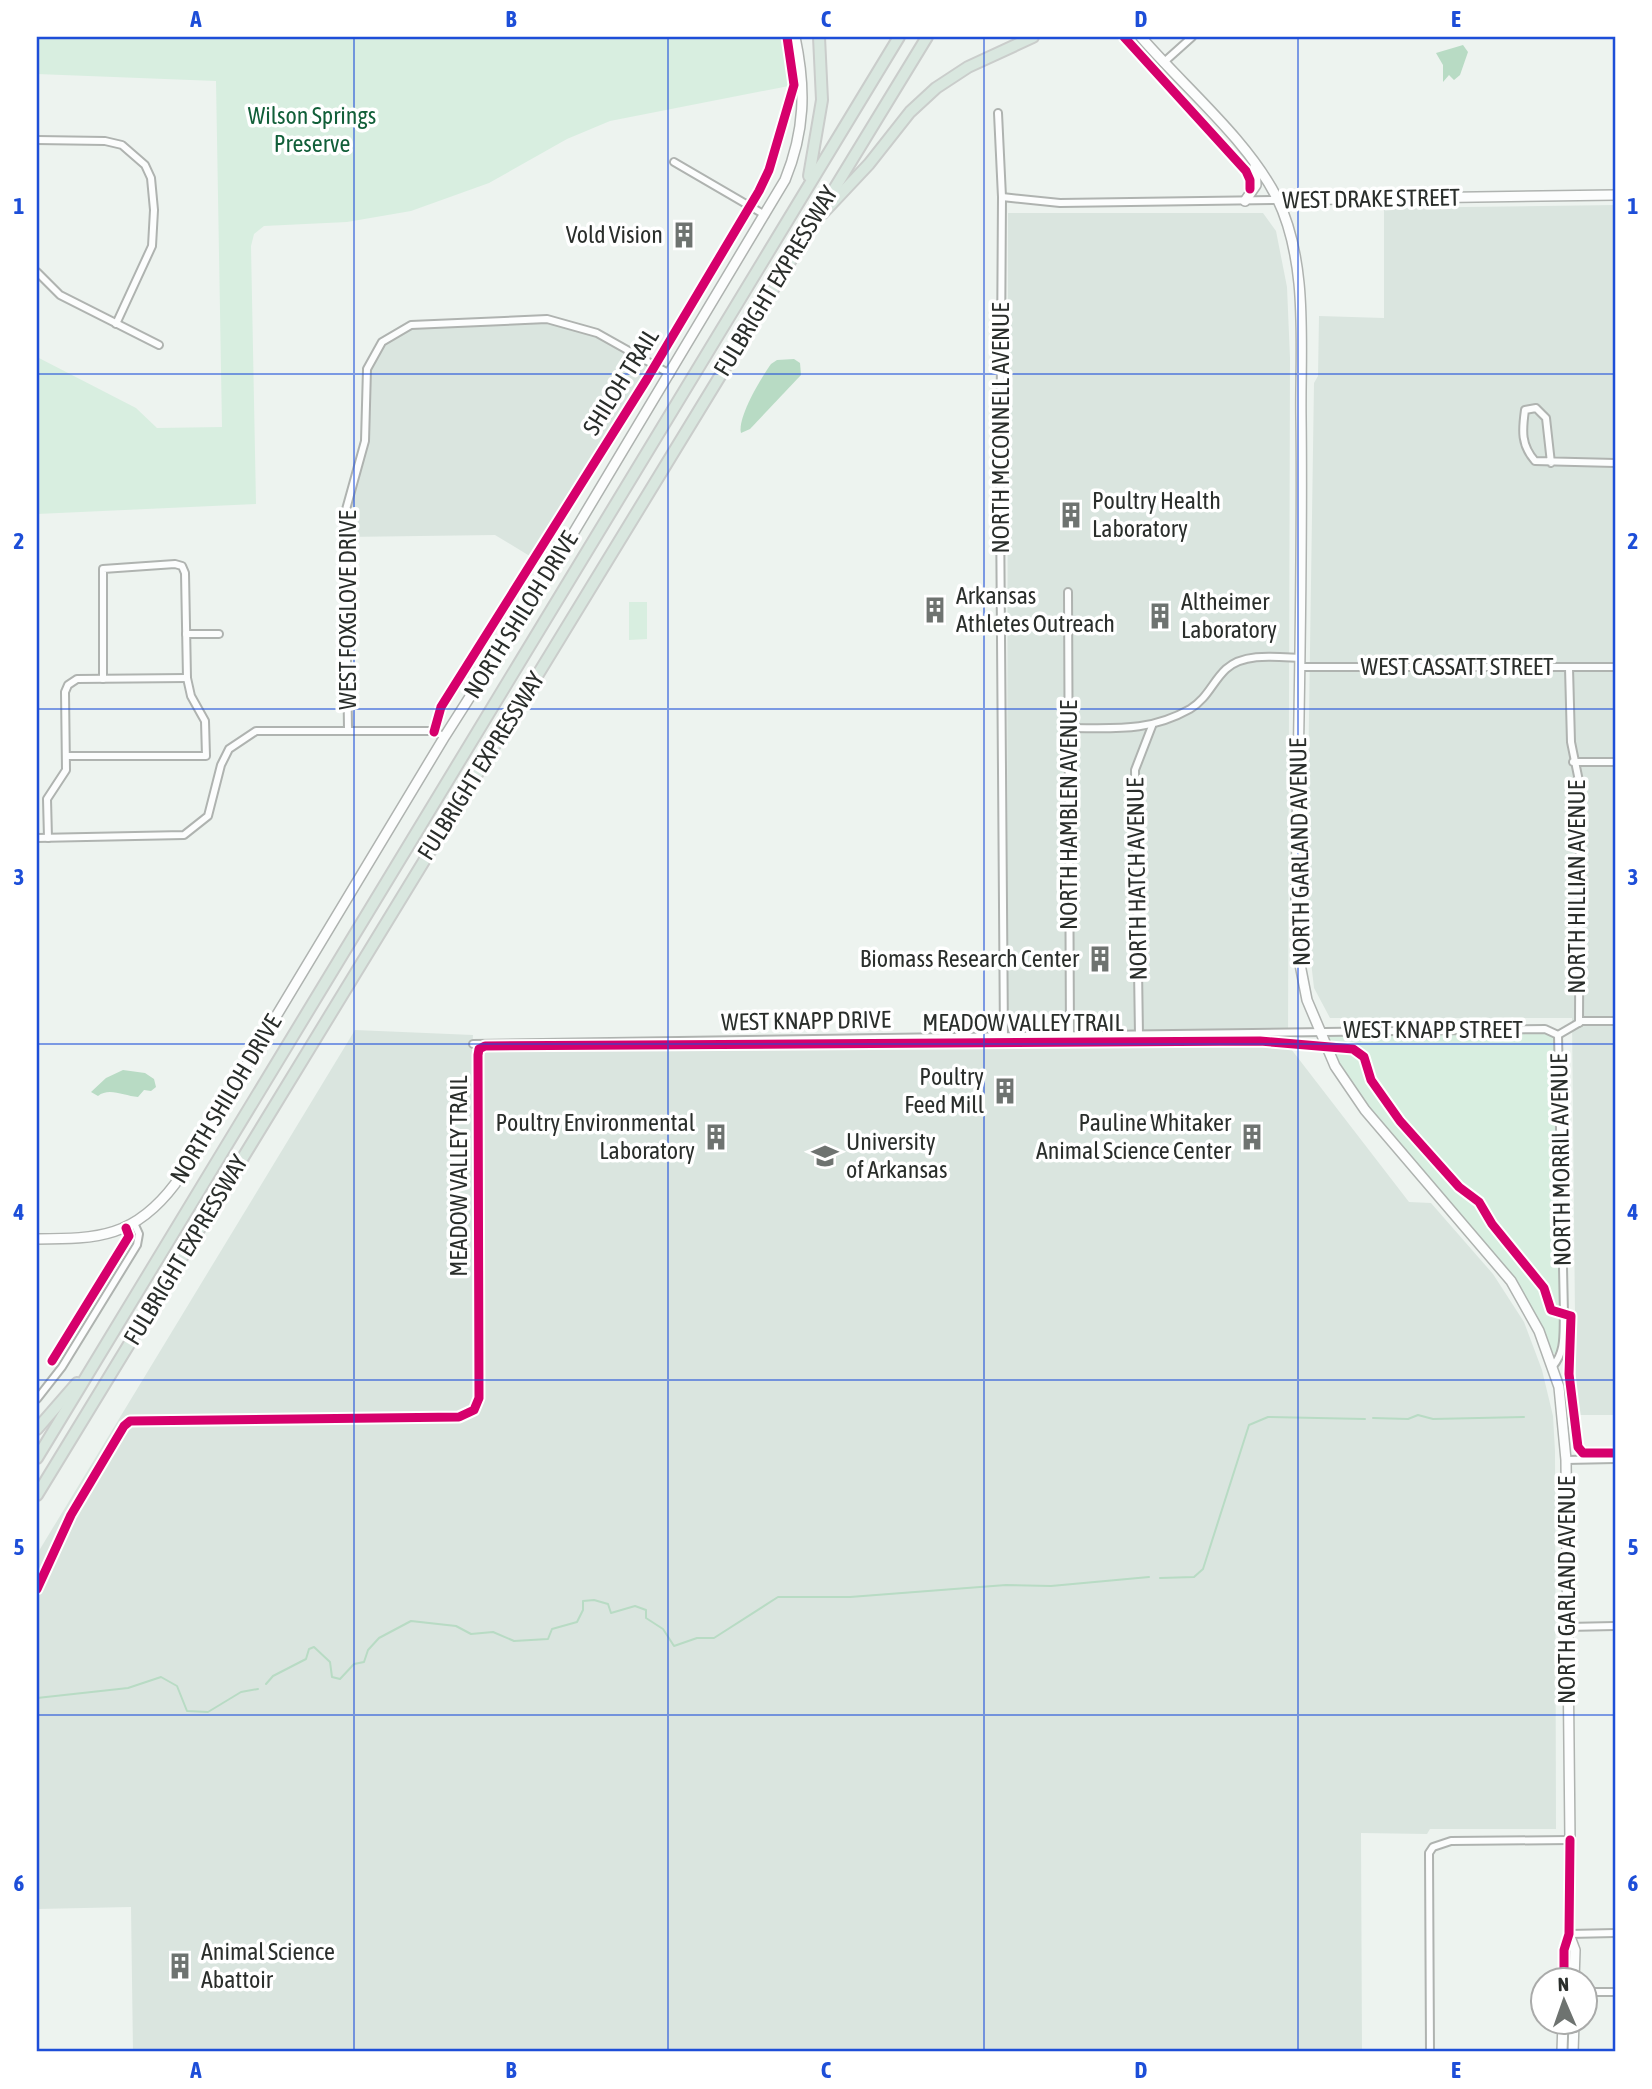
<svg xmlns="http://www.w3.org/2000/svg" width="1652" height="2089" font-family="'Asap Condensed',sans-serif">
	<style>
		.built { fill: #dae5df }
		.green { fill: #d8eee0 }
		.water { fill: #b8dbc4 }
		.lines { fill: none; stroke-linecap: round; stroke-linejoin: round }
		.stream { stroke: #b8dbc4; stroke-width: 2 }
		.street-casing { stroke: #afb3b0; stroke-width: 10 }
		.secondary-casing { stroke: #afb3b0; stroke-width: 12 }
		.highway-casing { stroke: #cacdcb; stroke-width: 14 }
		.street { stroke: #fcfdfd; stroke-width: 6 }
		.secondary { stroke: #fcfdfd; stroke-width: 9 }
		.highway { stroke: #d9e7df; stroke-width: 10 }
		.cycleway-casing { stroke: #fff; stroke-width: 13 }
		.cycleway { stroke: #d6006c; stroke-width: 9 }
		.grid { fill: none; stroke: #1d4ed8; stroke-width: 2; stroke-opacity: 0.55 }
		.labels { text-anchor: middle; stroke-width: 7; stroke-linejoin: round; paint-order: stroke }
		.park-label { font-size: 24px; fill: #115f39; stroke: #fff }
		.street-label { font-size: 24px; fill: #2a2e2b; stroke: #fff }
		.poi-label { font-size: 24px; fill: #2a2e2b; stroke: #fff; text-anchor: end }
		.neatline { fill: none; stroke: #1d4ed8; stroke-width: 2.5 }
		.grid-label { font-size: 23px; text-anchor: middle; font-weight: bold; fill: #1d4ed8 }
	</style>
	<rect width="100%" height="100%" fill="#edf3ef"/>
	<g class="built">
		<path d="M1615,205V1415H1576L1572,1018H1330L1314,988L1306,917L1314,383L1318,376L1319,316L1384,318V208Z"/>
		<path d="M1008,213H1263L1276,231L1287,287L1290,358L1288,1045L1409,1202L1431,1203L1493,1274L1524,1322L1542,1370L1553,1416L1555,1451L1556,1829H1430L1427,1834L1361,1833L1362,2052H133L131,1907L37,1909V1554L355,1030L473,1035L472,1050L1007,1048Z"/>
		<path d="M531,319L581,326L654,365L533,558L495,535L345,537V513L363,457L367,369L382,342L411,325Z"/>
	</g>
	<g class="green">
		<path d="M37,37H787L794,82V85L610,121L567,139L489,183L411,211L347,222L264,226L254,234L251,246L256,504L37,514V357L136,408L157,428L222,427L216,81L37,74Z"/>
		<path d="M629,602H647V639L629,640Z"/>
		<path d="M1327,1032H1343L1344,1036L1522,1034L1523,1032H1541L1553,1037L1558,1049L1560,1319L1558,1355L1553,1353C1541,1327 1530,1300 1513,1277C1454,1197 1362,1128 1325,1035Z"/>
	</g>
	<g class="water">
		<path d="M1463,45L1468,52L1460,75L1454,80L1449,75L1443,82V65L1436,53Z"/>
		<path d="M794,359L800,363L801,375L750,429L741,433C737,418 761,378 771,364L777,360Z"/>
		<path d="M123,1070L145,1073L154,1079L156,1087L151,1091L144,1090L138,1097C124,1096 109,1087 98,1096L91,1092L106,1078Z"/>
	</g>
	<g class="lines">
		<g class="stream">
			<path d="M1373,1418L1408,1419L1418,1415L1433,1419L1524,1417"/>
			<path d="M1160,1578L1194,1577L1203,1569L1249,1425L1268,1417L1365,1419"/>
			<path d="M266,1684L273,1676L306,1659L309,1649L314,1647L330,1662L332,1677L340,1679L354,1664L364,1662L368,1650L379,1638L411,1621L456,1626L471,1634L493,1632L514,1641L548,1639L552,1629L577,1622L583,1610V1601L594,1600L608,1604L611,1613L635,1606L646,1610V1618L663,1629L674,1646L697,1638H714L778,1597H850L1006,1585L1051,1586L1149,1577"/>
			<path d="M37,1698L128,1688L161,1677L177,1686L187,1711L208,1712L241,1692L258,1689"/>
		</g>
		<g class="street-casing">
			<g id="street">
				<path d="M1163,63L1192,37"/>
				<path d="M998,113L1002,197L1000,504L1004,1038"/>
				<path d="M37,140L105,141L122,145L145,165L151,178L154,210L152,246L116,324"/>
				<path d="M674,162L765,215"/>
				<path d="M1002,197L1060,203L1278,200"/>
				<path d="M37,272L60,295L159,345"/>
				<path d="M1551,463L1546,418L1536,408L1525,410C1522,431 1521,445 1535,461L1615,463"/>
				<path d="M1068,592L1070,1037"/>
				<path d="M186,634H219"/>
				<path d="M1300,667H1615"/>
				<path d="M1569,668L1571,742L1579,781L1580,813L1579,1023"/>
				<path d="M1069,728C1115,728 1149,732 1190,709C1207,699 1213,681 1226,669C1244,652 1278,657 1300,658"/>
				<path d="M348,729L345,513L365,441L367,369L382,342L411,325L547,319L597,333L670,374"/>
				<path d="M66,756H206L205,721L191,696L187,678L185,573L182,566L175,564L103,569V679"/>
				<path d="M1573,762H1615"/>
				<path d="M37,838L184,835L208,816L221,765L229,749L256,731H430L445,736"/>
				<path d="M48,838L47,799L66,770L65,692L68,685L77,679L187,678"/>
				<path d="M1139,1035L1135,770L1152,726"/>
				<path d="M1558,1035L1582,1021H1615"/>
				<path d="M473,1044C830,1041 1188,1031 1545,1029L1558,1035"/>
				<path d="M1553,1366C1566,1351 1563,1333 1564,1314L1558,1035"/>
				<path d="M37,1399L62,1367L137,1245L139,1234L134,1223"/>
				<path d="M1566,1460L1615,1459"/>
				<path d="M1567,1627L1615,1626"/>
				<path d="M1569,1934L1615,1933"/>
				<path d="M1586,1992H1615"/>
				<path d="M1430,2052L1429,1853L1433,1847L1451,1841L1570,1840"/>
			</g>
		</g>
		<g class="secondary-casing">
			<g id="secondary">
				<path d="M1141,37C1184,87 1247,139 1277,198C1309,264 1300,346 1301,417C1303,578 1298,738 1296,899L1297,949L1307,1000L1335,1066L1365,1110L1511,1281L1539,1331L1559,1387L1566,1460L1570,1840L1569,1934L1564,1950V1980"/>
				<path d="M1278,200L1615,195"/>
				<path d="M1245,201L1256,185L1255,166"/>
				<path d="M37,1239C99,1239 135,1237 175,1184L445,736L559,557L785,180C805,131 806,89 795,37"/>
				<path d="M1569,1934L1575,1950L1574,1980"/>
				<path d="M1562,2052L1563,2022"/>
				<path d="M1573,2052L1574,2022"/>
			</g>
		</g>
		<g class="highway-casing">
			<g id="highway">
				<path d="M809,176L822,100L819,37"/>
				<path d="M822,214L869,164L910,112L936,88L968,67L1033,37"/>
				<path d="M37,1429L77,1383"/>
				<path d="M37,1458L899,37"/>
				<path d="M37,1495L927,37"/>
			</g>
		</g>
		<use href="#street" class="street"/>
		<use href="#secondary" class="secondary"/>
		<use href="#highway" class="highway"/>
		<g class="cycleway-casing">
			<g id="cycleway">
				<path d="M1124,37L1246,171L1250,180V189"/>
				<path d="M434,732L441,707L647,379L759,191L769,170L794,85L787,37"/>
				<path d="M52,1361L129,1236L126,1228"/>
				<path d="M37,1589L71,1515L124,1426L130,1421L459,1417L474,1410L479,1398L478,1055L479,1049L485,1046L1260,1041L1353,1049L1364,1057L1371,1080L1400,1121L1459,1187L1479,1202L1492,1224L1544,1288L1551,1310L1571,1316L1569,1374L1578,1447L1583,1453H1615"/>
				<path d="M1564,1980V1950L1569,1934L1570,1840"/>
			</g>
		</g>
		<use href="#cycleway" class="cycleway"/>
	</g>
	<path class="grid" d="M354,37V2052M668,37V2052M984,37V2052M1298,37V2052M37,374H1615M37,709H1615M37,1044H1615M37,1380H1615M37,1715H1615"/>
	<defs>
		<g id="building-bare" transform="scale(2.1)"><path d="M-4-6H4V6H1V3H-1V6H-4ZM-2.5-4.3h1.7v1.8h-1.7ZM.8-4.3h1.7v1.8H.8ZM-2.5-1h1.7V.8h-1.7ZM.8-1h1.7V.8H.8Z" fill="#6e7370" stroke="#fff" stroke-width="2.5" paint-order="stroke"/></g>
		<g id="university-bare" transform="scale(2.1)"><path d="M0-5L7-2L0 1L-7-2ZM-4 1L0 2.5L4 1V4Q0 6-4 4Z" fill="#6e7370" stroke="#fff" stroke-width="2.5" paint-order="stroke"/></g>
	</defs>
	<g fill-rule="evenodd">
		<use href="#building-bare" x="684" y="235"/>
		<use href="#building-bare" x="1071" y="515"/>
		<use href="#building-bare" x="935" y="610"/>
		<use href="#building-bare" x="1160" y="616"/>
		<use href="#building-bare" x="1100" y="959"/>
		<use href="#building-bare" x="1005" y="1091"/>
		<use href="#building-bare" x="716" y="1137"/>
		<use href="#building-bare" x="1252" y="1137"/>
		<use href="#university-bare" x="825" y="1156"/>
		<use href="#building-bare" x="180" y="1966"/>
	</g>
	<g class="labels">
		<g class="park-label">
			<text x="312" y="124">Wilson Springs<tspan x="312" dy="28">Preserve</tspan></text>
		</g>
		<g class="street-label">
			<text transform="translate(1371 199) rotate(-1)" y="8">WEST DRAKE STREET</text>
			<text transform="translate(776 281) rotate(-59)" y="8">FULBRIGHT EXPRESSWAY</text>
			<text transform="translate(621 382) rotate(-58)" y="8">SHILOH TRAIL</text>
			<text transform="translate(1001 428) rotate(-90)" y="8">NORTH MCCONNELL AVENUE</text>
			<text transform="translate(348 610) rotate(-90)" y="8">WEST FOXGLOVE DRIVE</text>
			<text transform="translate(521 615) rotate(-58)" y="8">NORTH SHILOH DRIVE</text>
			<text x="1457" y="675">WEST CASSATT STREET</text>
			<text transform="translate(481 766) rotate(-58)" y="8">FULBRIGHT EXPRESSWAY</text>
			<text transform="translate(1069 815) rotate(-90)" y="8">NORTH HAMBLEN AVENUE</text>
			<text transform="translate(1300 852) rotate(-91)" y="8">NORTH GARLAND AVENUE</text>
			<text transform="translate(1137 879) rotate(-91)" y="8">NORTH HATCH AVENUE</text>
			<text transform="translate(1577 887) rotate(-90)" y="8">NORTH HILLIAN AVENUE</text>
			<text transform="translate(806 1021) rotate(-1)" y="8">WEST KNAPP DRIVE</text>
			<text x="1023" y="1031">MEADOW VALLEY TRAIL</text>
			<text x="1433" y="1038">WEST KNAPP STREET</text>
			<text transform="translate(226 1099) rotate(-59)" y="8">NORTH SHILOH DRIVE</text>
			<text transform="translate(1561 1160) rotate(-91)" y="8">NORTH MORRIL AVENUE</text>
			<text transform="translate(459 1176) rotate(-90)" y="8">MEADOW VALLEY TRAIL</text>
			<text transform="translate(186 1250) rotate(-59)" y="8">FULBRIGHT EXPRESSWAY</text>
			<text transform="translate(1567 1590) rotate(-90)" y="8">NORTH GARLAND AVENUE</text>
		</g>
		<g class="poi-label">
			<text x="663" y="243">Vold Vision</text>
			<text x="1092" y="509" text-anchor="start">Poultry Health<tspan x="1092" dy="28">Laboratory</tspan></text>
			<text x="956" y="604" text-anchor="start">Arkansas<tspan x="956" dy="28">Athletes Outreach</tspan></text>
			<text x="1181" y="610" text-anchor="start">Altheimer<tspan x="1181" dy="28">Laboratory</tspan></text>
			<text x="1079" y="967">Biomass Research Center</text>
			<text x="984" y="1085">Poultry<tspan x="984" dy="28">Feed Mill</tspan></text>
			<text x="695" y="1131">Poultry Environmental<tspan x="695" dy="28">Laboratory</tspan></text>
			<text x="1231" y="1131">Pauline Whitaker<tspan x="1231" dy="28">Animal Science Center</tspan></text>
			<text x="846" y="1150" text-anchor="start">University<tspan x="846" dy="28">of Arkansas</tspan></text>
			<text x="201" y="1960" text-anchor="start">Animal Science<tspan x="201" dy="28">Abattoir</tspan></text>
		</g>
	</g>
	<rect width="1652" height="2089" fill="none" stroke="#ffffff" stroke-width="77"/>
	<g transform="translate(1564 2001) rotate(358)"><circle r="33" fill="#ffffff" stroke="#aaabaa" stroke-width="2"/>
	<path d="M0-5L12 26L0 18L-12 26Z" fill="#6e7370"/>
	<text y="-10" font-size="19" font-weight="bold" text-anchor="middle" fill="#2a2e2b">N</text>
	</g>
	<rect x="38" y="38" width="1576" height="2012" class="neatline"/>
	<g class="grid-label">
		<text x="196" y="27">A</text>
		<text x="511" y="27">B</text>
		<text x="826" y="27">C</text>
		<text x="1141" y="27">D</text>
		<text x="1456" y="27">E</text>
		<text x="19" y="214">1</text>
		<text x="1633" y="214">1</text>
		<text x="19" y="549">2</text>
		<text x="1633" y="549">2</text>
		<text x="19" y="885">3</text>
		<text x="1633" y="885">3</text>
		<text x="19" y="1220">4</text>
		<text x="1633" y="1220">4</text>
		<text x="19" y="1555">5</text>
		<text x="1633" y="1555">5</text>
		<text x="19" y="1891">6</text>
		<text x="1633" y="1891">6</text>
		<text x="196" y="2078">A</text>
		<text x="511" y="2078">B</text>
		<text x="826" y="2078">C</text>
		<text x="1141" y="2078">D</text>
		<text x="1456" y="2078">E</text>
	</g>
</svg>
